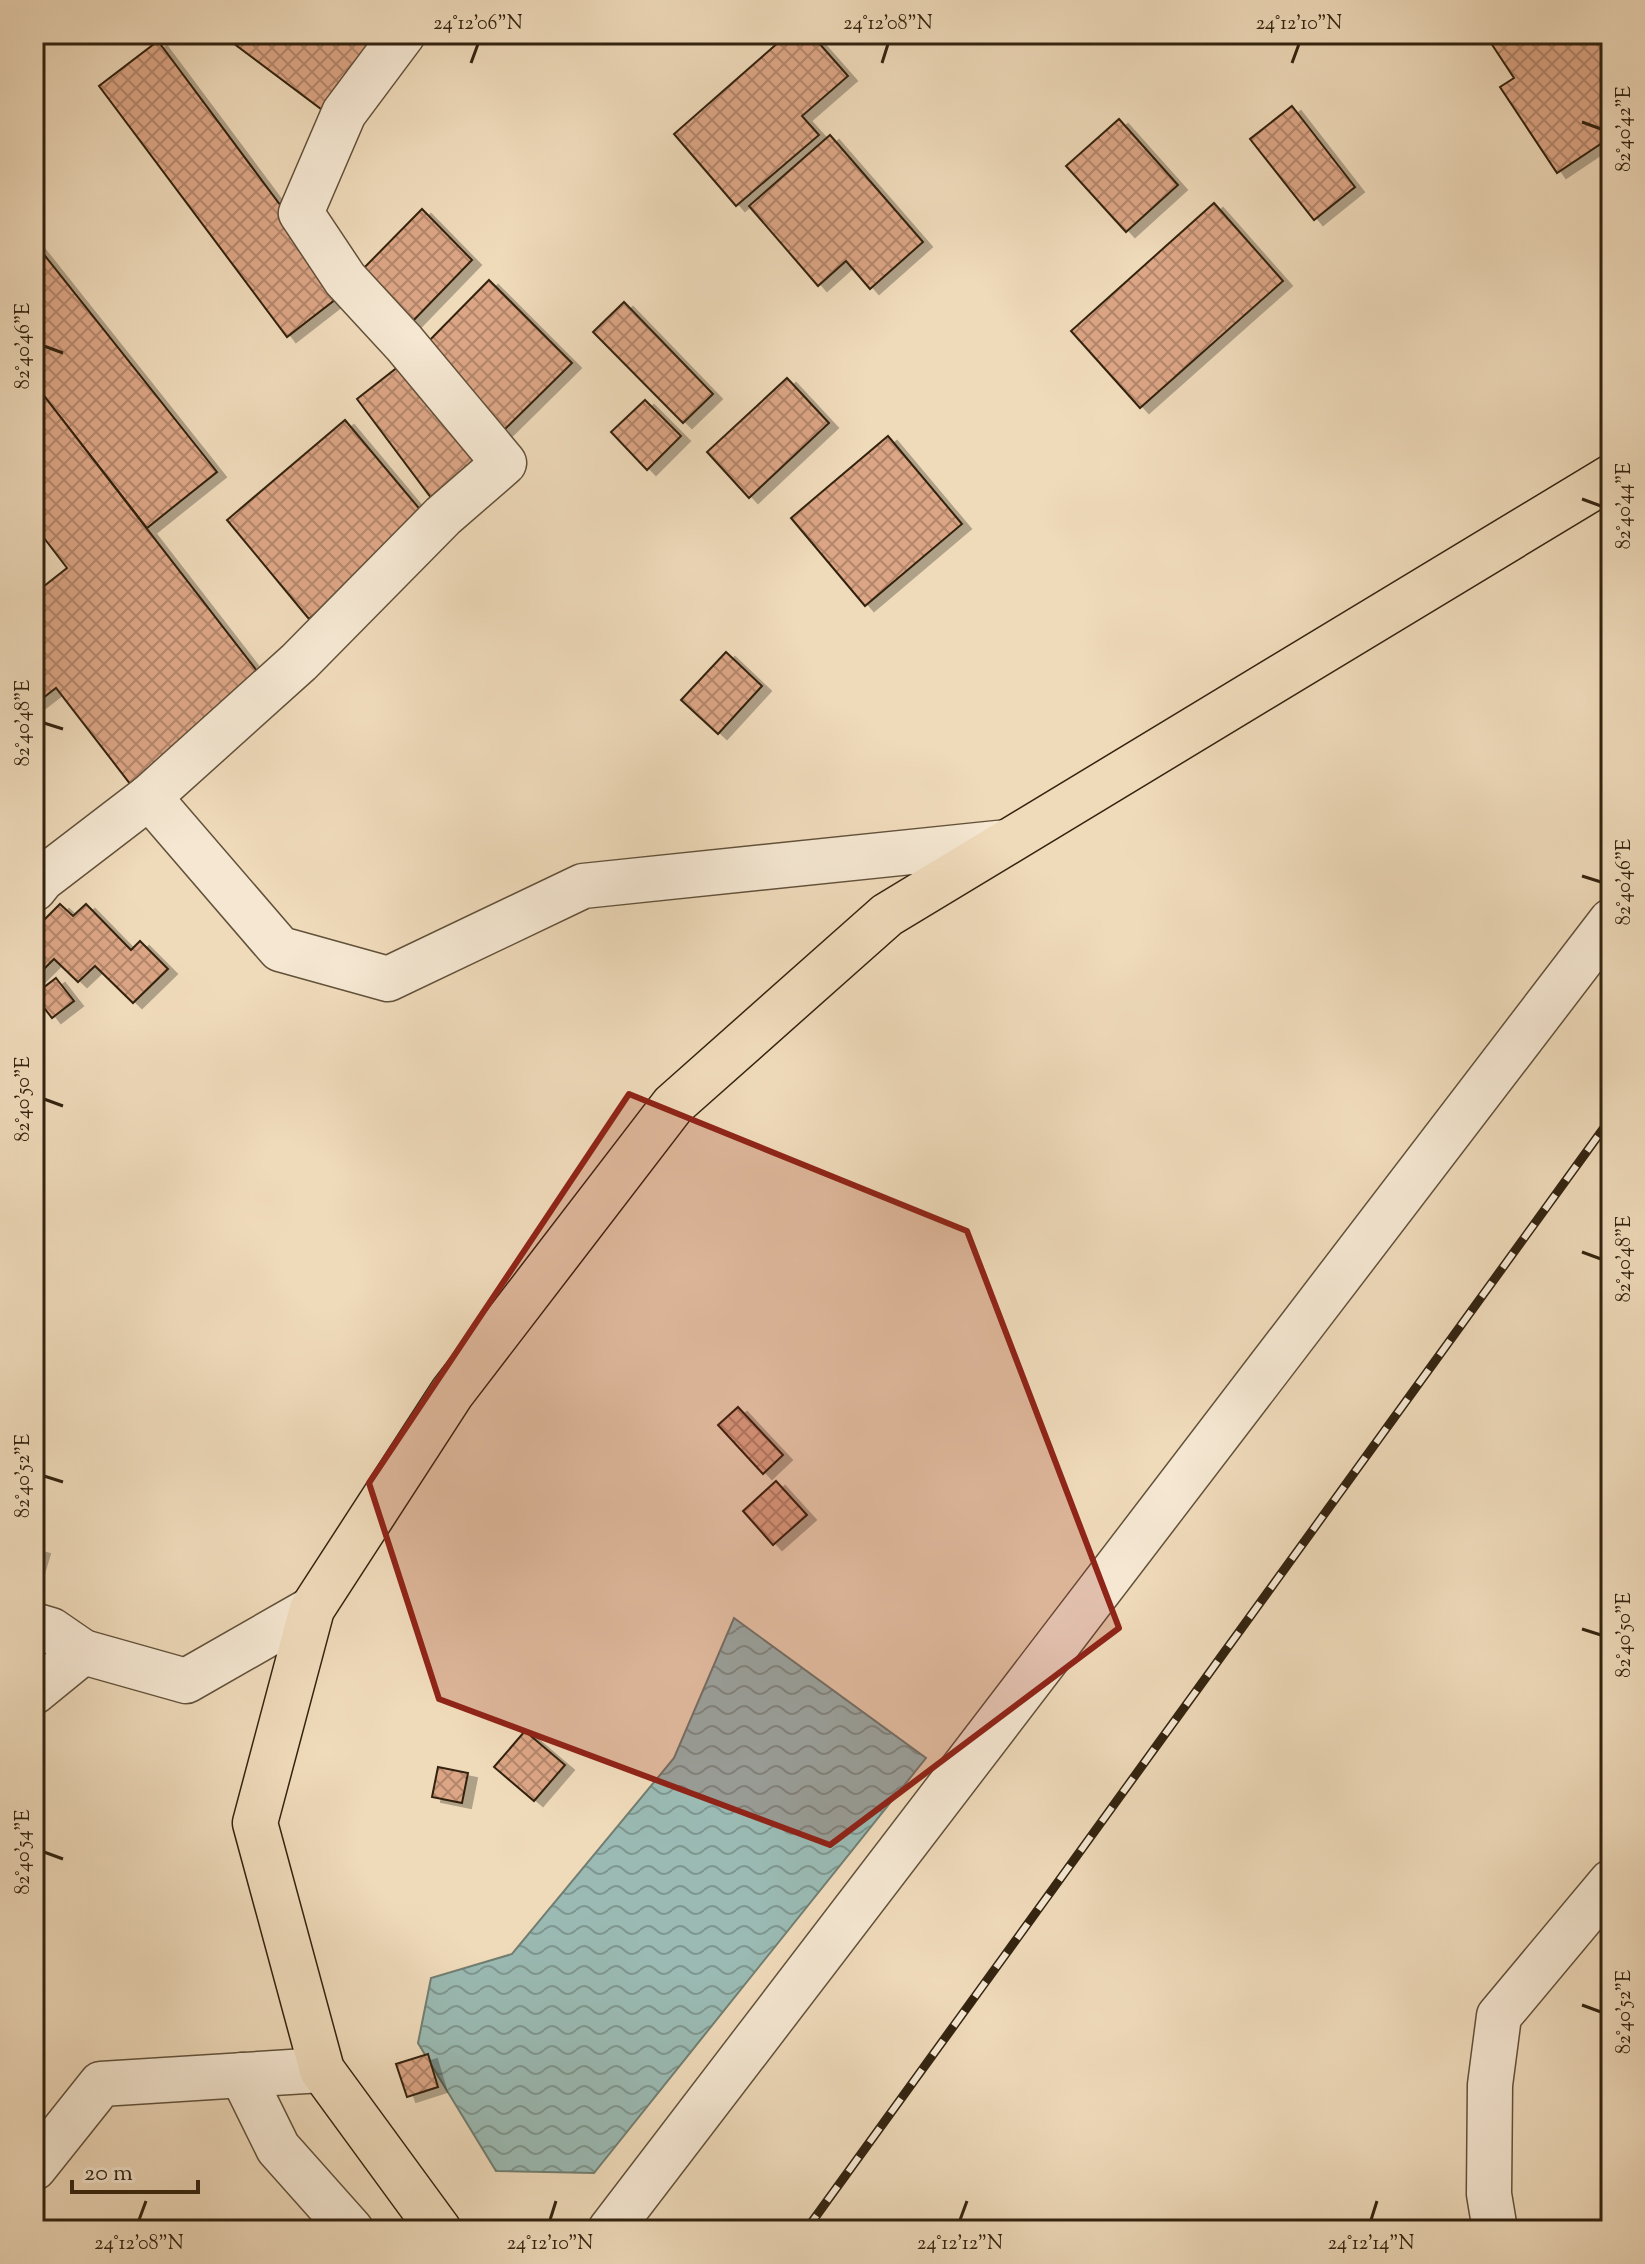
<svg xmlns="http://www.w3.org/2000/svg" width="1645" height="2264" font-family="'Sorts Mill Goudy',serif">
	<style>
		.water { fill: url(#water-waves); stroke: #717e71; stroke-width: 2 }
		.building { fill: url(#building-cross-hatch); stroke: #33230f; stroke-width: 2; filter: url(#shadow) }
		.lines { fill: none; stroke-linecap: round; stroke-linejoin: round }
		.minor-casing { stroke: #62513a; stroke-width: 47 }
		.primary-casing { stroke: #33230f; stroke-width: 47 }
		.minor { stroke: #f5e7d2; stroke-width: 44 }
		.primary { stroke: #efdaba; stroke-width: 44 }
		.rail-casing { stroke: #33230f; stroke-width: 9 }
		.rail { stroke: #f5e7d2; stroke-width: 6; stroke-dasharray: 18; stroke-linecap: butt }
		.marked { fill: #8f2418; fill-opacity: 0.2; stroke: #8f2418; stroke-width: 6; stroke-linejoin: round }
		.ticks { fill: none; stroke: #33230f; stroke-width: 3 }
		.neatline { fill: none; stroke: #33230f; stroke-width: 3 }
		.ticks-label { font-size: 20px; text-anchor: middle; fill: #33230f }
	</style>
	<defs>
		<pattern id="water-waves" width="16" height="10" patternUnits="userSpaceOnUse" patternTransform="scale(2)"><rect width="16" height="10" fill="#9abab3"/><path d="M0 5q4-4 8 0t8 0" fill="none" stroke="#7e9790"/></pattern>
		<pattern id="building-cross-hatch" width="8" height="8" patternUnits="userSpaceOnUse" patternTransform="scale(2)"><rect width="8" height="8" fill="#dca585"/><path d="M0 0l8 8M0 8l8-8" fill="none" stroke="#b3866b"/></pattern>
		<filter id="shadow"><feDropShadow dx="9" dy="5" stdDeviation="0" flood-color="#0004"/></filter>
	</defs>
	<rect width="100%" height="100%" fill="#efdaba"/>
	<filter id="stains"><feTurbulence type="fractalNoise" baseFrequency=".0025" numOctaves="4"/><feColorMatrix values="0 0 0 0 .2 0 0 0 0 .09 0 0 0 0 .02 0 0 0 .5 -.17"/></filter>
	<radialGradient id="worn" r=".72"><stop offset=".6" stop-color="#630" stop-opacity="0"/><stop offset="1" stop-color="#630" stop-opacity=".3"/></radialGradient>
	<path class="water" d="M734,1618L926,1758L594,2173L496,2171L418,2043L431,1978L512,1954L674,1758Z"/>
	<g class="building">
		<path d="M221,34H372L379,39L325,112Z"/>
		<path d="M788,34H811L848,76L802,116L819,135L736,206L674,134Z"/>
		<path d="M1485,34H1611V137L1557,173L1500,87L1514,78Z"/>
		<path d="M158,41L345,292L287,337L99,86Z"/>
		<path d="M1292,106L1355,187L1314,220L1250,139Z"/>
		<path d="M1119,119L1178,185L1126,232L1066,166Z"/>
		<path d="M830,135L923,242L870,289L846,261L818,286L749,206Z"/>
		<path d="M1214,203L1283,281L1140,408L1071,331Z"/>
		<path d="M422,209L472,260L409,325L358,274Z"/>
		<path d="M34,242L217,472L147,528L34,383Z"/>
		<path d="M489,280L572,363L499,435L418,352Z"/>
		<path d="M624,302L713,394L683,423L593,332Z"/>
		<path d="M403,363L478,463L432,499L357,399Z"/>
		<path d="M787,378L829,423L749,498L707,452Z"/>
		<path d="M34,383L264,680L131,785L56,688L34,705V594L67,568L34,525Z"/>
		<path d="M645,400L681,436L647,470L611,432Z"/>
		<path d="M345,420L428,519L309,619L227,520Z"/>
		<path d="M888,436L962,524L865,606L791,518Z"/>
		<path d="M726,652L762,686L718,734L681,700Z"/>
		<path d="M60,904L73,916L86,904L131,950L140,941L168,969L133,1003L95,966L78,982L54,959L36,977L34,974V930Z"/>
		<path d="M56,978L74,1001L52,1018L34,995Z"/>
		<path d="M738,1407L783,1455L763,1474L718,1425Z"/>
		<path d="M776,1481L807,1515L773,1545L743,1511Z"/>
		<path d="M34,1547L41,1549L35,1569H34Z"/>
		<path d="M525,1731L565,1765L534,1801L494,1767Z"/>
		<path d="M438,1767L468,1773L462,1803L432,1797Z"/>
		<path d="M428,2054L438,2087L407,2097L396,2064Z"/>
	</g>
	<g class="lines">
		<g class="minor-casing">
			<g id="minor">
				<path d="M149,797L280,949L388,979L583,886L1007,842"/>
				<path d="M34,889L42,879L149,797L299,662L443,516L504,463L404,343L345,279L301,213L344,113L403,34"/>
				<path d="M34,1625L51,1630L83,1652L34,1692"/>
				<path d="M83,1652L186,1681L312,1609"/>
				<path d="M242,2075L278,2148L351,2230"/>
				<path d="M34,2168L101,2084L322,2070"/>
				<path d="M610,2230L1611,921"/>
				<path d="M1495,2230L1489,2194L1490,2085L1499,2016L1611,1882"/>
			</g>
		</g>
		<g class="primary-casing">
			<path id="primary" d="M439,2230L322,2070L255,1823L312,1609L452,1393L673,1105L887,915L1611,477"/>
		</g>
		<use href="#minor" class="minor"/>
		<use href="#primary" class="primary"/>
		<g class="rail-casing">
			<path id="rail" d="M806,2230L1611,1118"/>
		</g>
		<use href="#rail" class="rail"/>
	</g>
	<path class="marked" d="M629,1094L967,1231L1119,1628L830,1845L439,1699L369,1483Z"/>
	<path class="ticks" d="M471,63L478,44M882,63L888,44M1292,63L1299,44M1582,122L1601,129M44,346L63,353M1582,499L1601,506M44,723L63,729M1582,876L1601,882M44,1099L63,1106M1582,1252L1601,1259M44,1476L63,1482M1582,1629L1601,1635M44,1852L63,1859M1582,2005L1601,2012M139,2220L146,2201M550,2220L556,2201M960,2220L967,2201M1371,2220L1377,2201"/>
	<rect width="1645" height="2264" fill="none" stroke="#efdaba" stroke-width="88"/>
	<path d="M72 2180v12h126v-12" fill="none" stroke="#33230f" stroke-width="4"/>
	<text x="84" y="2180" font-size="24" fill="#33230f" stroke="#f5e7d2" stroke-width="6" paint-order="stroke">20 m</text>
	<rect x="44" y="44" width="1557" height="2176" class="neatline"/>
	<g class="ticks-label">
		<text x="478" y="29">24°12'06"N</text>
		<text x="888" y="29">24°12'08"N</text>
		<text x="1299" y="29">24°12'10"N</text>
		<text transform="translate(1623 129) rotate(-90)" y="7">82°40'42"E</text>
		<text transform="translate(22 346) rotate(-90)" y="7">82°40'46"E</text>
		<text transform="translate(1623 506) rotate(-90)" y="7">82°40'44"E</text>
		<text transform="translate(22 723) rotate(-90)" y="7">82°40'48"E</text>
		<text transform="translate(1623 882) rotate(-90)" y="7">82°40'46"E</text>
		<text transform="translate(22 1099) rotate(-90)" y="7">82°40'50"E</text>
		<text transform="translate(1623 1259) rotate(-90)" y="7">82°40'48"E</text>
		<text transform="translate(22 1476) rotate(-90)" y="7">82°40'52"E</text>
		<text transform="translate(1623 1635) rotate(-90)" y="7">82°40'50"E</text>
		<text transform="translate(22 1852) rotate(-90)" y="7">82°40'54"E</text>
		<text transform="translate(1623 2012) rotate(-90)" y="7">82°40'52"E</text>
		<text x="139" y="2249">24°12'08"N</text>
		<text x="550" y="2249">24°12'10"N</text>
		<text x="960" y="2249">24°12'12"N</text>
		<text x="1371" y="2249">24°12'14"N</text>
	</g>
	<rect width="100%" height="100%" filter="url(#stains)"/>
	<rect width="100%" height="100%" fill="url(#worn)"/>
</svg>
